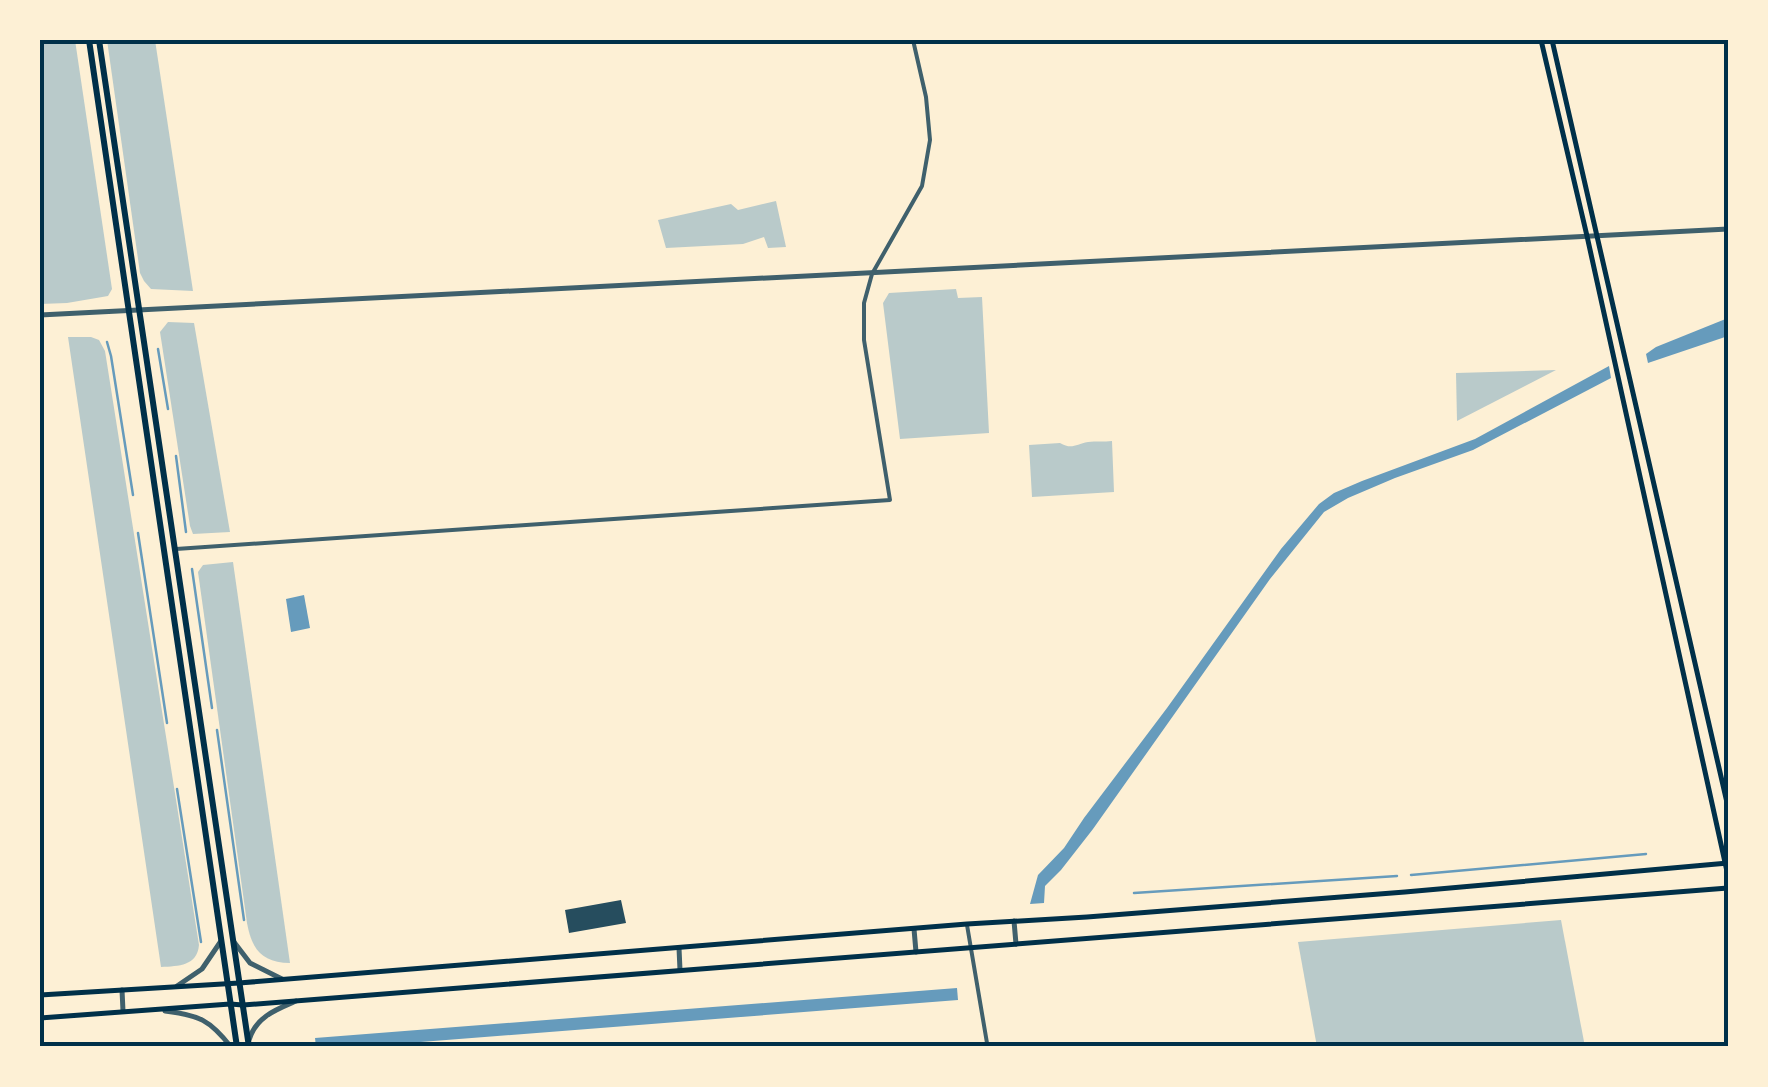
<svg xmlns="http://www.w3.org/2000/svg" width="1768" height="1087" font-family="Inter,sans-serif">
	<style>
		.green { fill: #b9caca }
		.water { fill: #669bbc }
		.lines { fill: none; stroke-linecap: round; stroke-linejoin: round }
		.stream { stroke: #669bbc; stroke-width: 2.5 }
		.building { fill: #264d5e }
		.minor { stroke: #3f606c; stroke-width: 4 }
		.tertiary { stroke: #3f606c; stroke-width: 5 }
		.secondary { stroke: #003049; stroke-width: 5 }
		.primary { stroke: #003049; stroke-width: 6 }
		.neatline { fill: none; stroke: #003049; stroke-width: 4 }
	</style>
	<rect width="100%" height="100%" fill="#fdf0d5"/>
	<g class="green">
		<path d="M40,40H75L112,289L108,296L67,303L40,304Z"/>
		<path d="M107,40H155L193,291L151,289L144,281L140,273Z"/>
		<path d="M776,201L786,247L768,248L764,237L743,244L666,248L658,220L731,204L738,210Z"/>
		<path d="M956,289L958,298L982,297L989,433L900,439L883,303L889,293Z"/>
		<path d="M168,322L194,323L230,532L193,534L190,526L160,332Z"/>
		<path d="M68,337H91L99,340L105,351L199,945C197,966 179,966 161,967Z"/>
		<path d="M1556,370L1457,421L1456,373Z"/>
		<path d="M1112,441L1114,492L1032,497L1029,445L1060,443C1072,450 1076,444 1088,442C1096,441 1104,442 1112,441Z"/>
		<path d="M233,562L290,963C262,962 252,950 247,923L198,572L203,565Z"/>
		<path d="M1561,920L1585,1047H1317L1298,942Z"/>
	</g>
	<g class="water">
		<path d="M1728,318V336L1648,363L1646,354L1656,347Z"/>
		<path d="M1609,366L1611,378L1473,450L1395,478L1348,498L1324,512L1270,579L1093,829L1061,870L1045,886L1044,903L1030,904L1038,875L1064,848L1084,818L1167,708L1281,549L1319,504L1334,493L1362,481L1475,439Z"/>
		<path d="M304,595L310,628L291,632L286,599Z"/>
		<path d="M957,988L958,1000L357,1047H316L315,1038Z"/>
	</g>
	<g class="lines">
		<g class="stream">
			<path d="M107,342L111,356L133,495"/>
			<path d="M158,349L168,409"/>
			<path d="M176,456L186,532"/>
			<path d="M138,533L167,723"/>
			<path d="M192,569L212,708"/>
			<path d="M217,730L244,920"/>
			<path d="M177,789L201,942"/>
			<path d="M1411,875L1646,854"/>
			<path d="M1134,893L1397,876"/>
		</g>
	</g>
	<path class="building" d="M621,900L626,923L569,933L565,910Z"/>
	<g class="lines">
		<g class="minor">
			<path d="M176,549L890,500L864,340V303L872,274L922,186L930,140L926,97L913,40"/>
			<path d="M967,925L987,1043"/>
		</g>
		<g class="tertiary">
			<path d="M40,315L1728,229"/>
			<path d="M1014,921L1016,944"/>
			<path d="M914,929L916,952"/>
			<path d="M234,942L250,963L282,979"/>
			<path d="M679,948L680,970"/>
			<path d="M177,986L202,969L221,941"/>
			<path d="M122,990L123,1011"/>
			<path d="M165,1011C199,1015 210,1020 231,1047"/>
			<path d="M249,1040C256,1017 275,1010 296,1001"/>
		</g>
		<g class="secondary">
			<path d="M1541,40L1587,236L1728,876"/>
			<path d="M1552,40L1728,807"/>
			<path d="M40,995L239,983L967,924L1087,917L1405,892L1728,863"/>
			<path d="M40,1018L230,1004L243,1005L1728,888"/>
		</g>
		<g class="primary">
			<path d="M89,40L237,1047"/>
			<path d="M99,40L249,1047"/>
		</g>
	</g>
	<rect width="1768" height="1087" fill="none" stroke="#fdf0d5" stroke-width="85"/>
	<rect x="42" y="42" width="1684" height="1002" class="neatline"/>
</svg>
